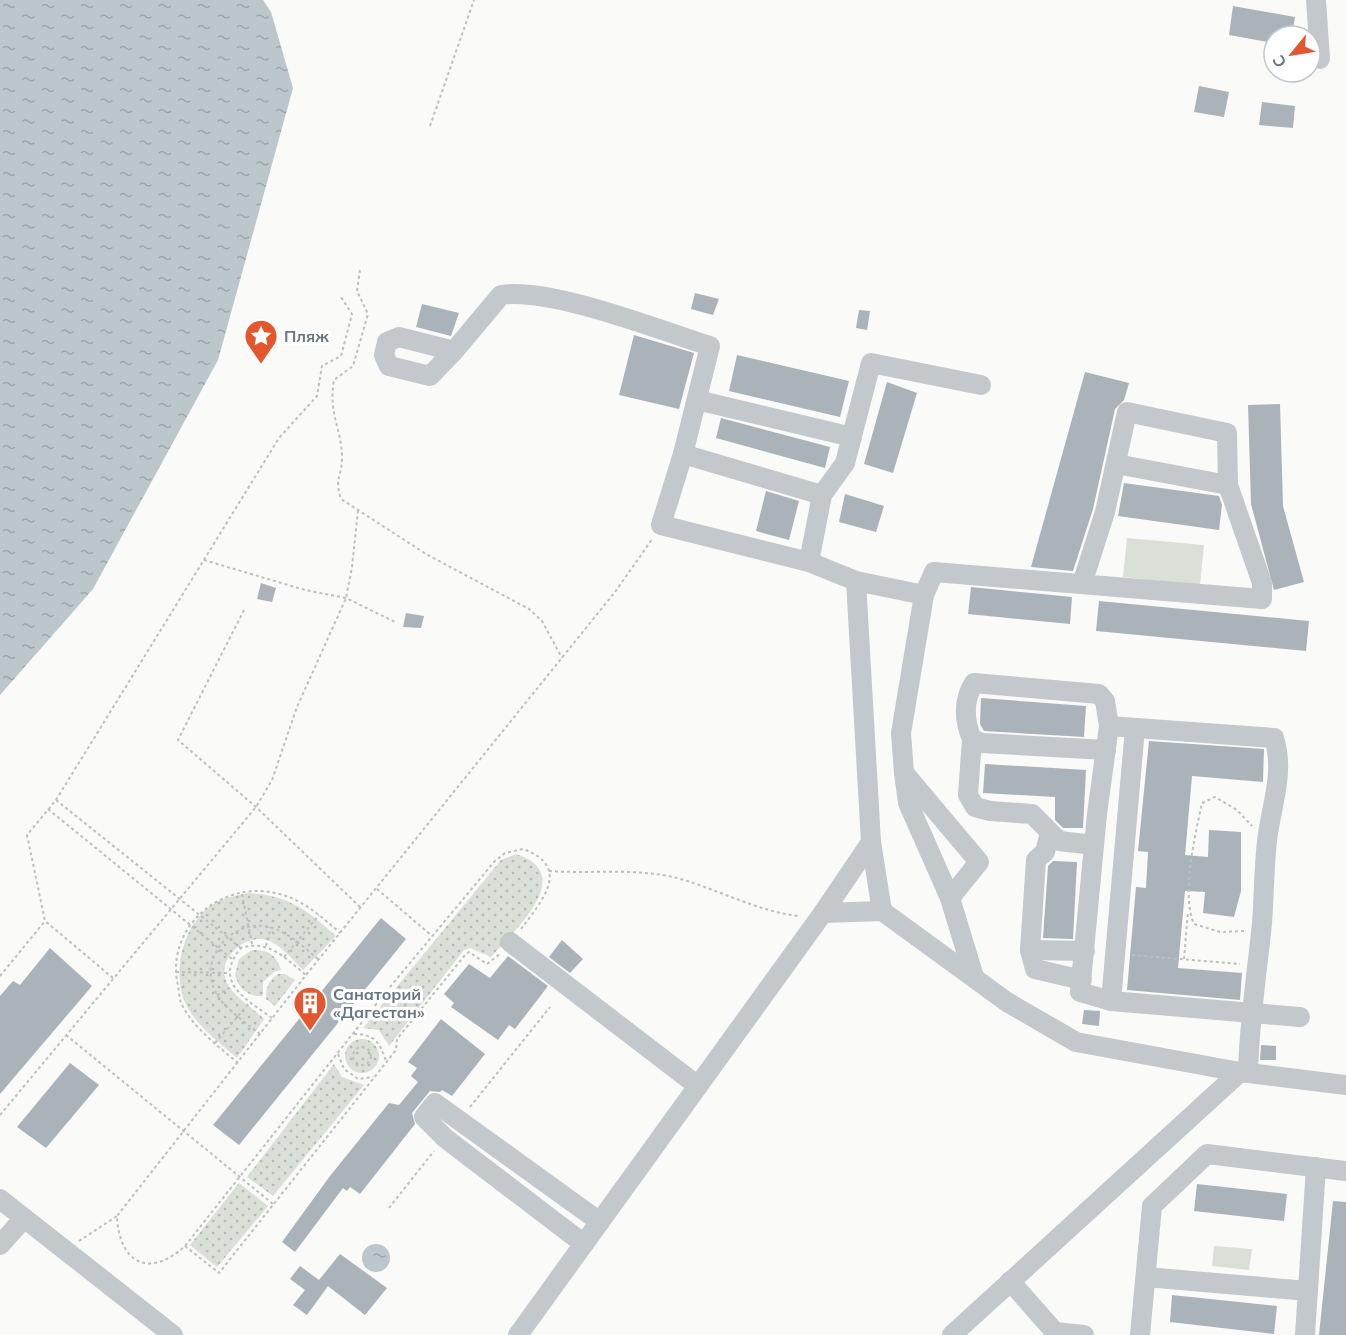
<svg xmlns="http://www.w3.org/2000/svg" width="1346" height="1335" font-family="Mulish,sans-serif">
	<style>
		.park { fill: url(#park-dots) }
		.pitch { fill: #dadfd7 }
		.water { fill: url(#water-ripples) }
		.building { fill: #aab3b9 }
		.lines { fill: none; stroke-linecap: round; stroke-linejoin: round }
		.path { stroke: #bbbfc2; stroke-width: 2; stroke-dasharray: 3 3; stroke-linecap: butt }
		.minor { stroke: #c3c8cc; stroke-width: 20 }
		.labels { text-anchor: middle; stroke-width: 6; stroke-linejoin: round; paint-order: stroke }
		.poi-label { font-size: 16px; font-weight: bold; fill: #657683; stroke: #fff; text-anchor: start }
	</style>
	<defs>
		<pattern id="park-dots" width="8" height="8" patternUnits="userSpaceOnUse" patternTransform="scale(1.5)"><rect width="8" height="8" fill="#dadfd7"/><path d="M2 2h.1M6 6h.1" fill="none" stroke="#b4b9b4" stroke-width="1.8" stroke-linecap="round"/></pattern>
		<pattern id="water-ripples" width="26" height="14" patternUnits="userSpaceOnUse" patternTransform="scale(1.5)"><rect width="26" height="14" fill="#bbc7cb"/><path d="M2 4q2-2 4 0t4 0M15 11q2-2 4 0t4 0" fill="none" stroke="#9ca6aa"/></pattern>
	</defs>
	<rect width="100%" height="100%" fill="#fafaf8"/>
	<g class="park">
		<path d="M516,854C578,874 515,930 491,957L470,948L464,950L389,1046L379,1030L363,1028L501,860Z"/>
		<path d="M249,893C290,896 306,909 336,936L303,970C293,960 280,944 267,940C245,934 220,956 225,978C229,994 253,1008 264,1019L237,1058C220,1043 199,1028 188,1008C169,976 183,919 217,902C226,897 239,895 249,893Z"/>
		<path d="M252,950C268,950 276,954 281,970L274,972L263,982V996C248,997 239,989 235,975L239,959Z"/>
		<path d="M278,974H285L295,980L275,1006L266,999C266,987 268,981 278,974Z"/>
		<circle cx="362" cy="1056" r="17"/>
		<path d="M334,1064L342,1077L364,1085L273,1196L247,1177Z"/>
		<path d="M239,1183L268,1206L217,1267L190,1245Z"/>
	</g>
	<g class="pitch">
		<path d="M1127,538L1204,545L1200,585L1123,577Z"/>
		<path d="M1214,1246L1252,1249L1249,1270L1212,1266Z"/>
	</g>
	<g class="water">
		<path d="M0,0H263L271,12L293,88L218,360L93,589L0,695Z"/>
		<circle cx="376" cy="1258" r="14"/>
	</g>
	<g class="building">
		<path d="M1233,6L1295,17L1292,36H1274V43L1229,35Z"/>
		<path d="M1199,86L1229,92L1224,117L1194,112Z"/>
		<path d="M1262,102L1295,106L1293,128L1259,125Z"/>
		<path d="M695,293L719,299L713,315L691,309Z"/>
		<path d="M422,304L459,313L451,336L416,327Z"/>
		<path d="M859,310L870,311L867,330L856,328Z"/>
		<path d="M634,335L694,353L679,409L619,395Z"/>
		<path d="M737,355L849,381L840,417L729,391Z"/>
		<path d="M1085,372L1129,383L1124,400L1115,409L1093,509L1073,571L1031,567Z"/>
		<path d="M887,382L917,393L893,473L864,464Z"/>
		<path d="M1280,404L1283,506L1304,582L1274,590L1251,504L1248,405Z"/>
		<path d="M721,418L830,447L825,468L716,438Z"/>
		<path d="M1124,483L1219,496L1222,505L1219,530L1118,516Z"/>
		<path d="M766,491L799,501L789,540L756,531Z"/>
		<path d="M845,494L884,506L876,532L839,522Z"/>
		<path d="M261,583L276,588L272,602L257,599Z"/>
		<path d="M971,587L1072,597L1070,624L968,614Z"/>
		<path d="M1099,601L1309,621L1306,651L1096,631Z"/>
		<path d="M406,613L424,616L421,628L403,627Z"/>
		<path d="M981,698L1086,706L1084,737L984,731L980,724Z"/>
		<path d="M1149,741L1264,749L1263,782L1192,776L1185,855L1208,857L1209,830L1241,832V891L1234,917L1203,913L1205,892L1185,891L1178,968L1242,973L1240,1000L1127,990L1136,887L1146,888L1148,852L1138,851Z"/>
		<path d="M985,764L1086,770L1083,828H1063L1055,820V797L983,793Z"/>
		<path d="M1053,861L1077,862L1073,939L1043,938L1048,866Z"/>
		<path d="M381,918L406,939L239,1145L213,1125Z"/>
		<path d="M562,940L583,959L570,973L549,957Z"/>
		<path d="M50,948L92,986L0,1094V996L13,981L20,985Z"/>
		<path d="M508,956L548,986L515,1029L509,1025L498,1040L451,1007L454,1003L444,994L469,964L490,978Z"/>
		<path d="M1084,1010L1100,1011L1099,1026L1082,1024Z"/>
		<path d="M441,1019L485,1054L452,1096L442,1090L440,1092L430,1091L412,1113L415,1124L360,1194L350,1187L347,1191L343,1188L295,1252L282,1242L330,1176L389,1103L399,1105L418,1082L411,1076L417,1068L408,1062Z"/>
		<path d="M1261,1045L1276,1046V1060H1260Z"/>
		<path d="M70,1063L99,1085L46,1148L17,1127Z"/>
		<path d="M1197,1184L1287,1194L1284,1221L1194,1211Z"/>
		<path d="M1333,1201L1346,1202V1335H1319Z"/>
		<path d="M340,1254L387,1288L365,1315L328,1286L307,1315L293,1305L305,1290L290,1279L300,1266L319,1280Z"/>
		<path d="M1172,1295L1277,1306L1274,1334L1170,1322Z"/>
	</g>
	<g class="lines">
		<g class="path">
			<path d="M430,126L474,0"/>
			<path d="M360,270L357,291L368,314L353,366L334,380C328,414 342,429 342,458C342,477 334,478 341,499L426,554L529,609L542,621L562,658"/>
			<path d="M204,560L305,590L346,598L395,622"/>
			<path d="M244,610L178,740L256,807L361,908"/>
			<path d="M56,800L241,948"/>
			<path d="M48,809L232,959"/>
			<path d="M549,871C591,874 632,868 673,877C714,887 760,913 800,916"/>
			<path d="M377,889L432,936"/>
			<path d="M242,894L252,944"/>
			<path d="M521,929C541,902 573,867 523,849L505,853L494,862L385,993L185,1246C149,1279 119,1263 117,1216L306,975L615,592L653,538"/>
			<path d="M1244,931L1220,932L1194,924C1181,894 1195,836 1202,803L1215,797L1237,810L1252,826"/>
			<path d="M266,946L271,927"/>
			<path d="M1132,955L1240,964"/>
			<path d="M284,957L319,915"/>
			<path d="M1184,959L1188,911"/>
			<path d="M176,972L229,973"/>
			<path d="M0,976L45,921"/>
			<path d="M113,978L45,921L27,835L56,800L279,438L317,396L322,366L341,356L352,314L341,297"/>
			<path d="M217,995L233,986"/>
			<path d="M272,1018C246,999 212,982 241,948C268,939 285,958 306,975"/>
			<path d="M260,1034C245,1022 226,1010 216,993C197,959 232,918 269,927C287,931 305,948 319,960"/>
			<path d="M354,1034C375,1034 380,1043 386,1061"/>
			<path d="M66,1035L273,1204"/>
			<path d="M215,1043L250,1002"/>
			<circle cx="362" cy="1056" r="9"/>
			<path d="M338,1054L344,1069L358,1079L373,1077"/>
			<path d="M238,1063C218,1046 193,1028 181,1003C179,997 179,988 177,981C168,926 221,881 275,893C301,898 321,916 340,933"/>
			<path d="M470,1107L550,1007"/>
			<path d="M0,1115L256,807L272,780L297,707L346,598L352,567L358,511"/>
			<path d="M389,1208L434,1151"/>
			<path d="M79,1241L117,1216"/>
			<path d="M185,1246L219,1273L396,1050L397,1039L465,955L469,952L487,964L500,954"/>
		</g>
		<g class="minor">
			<path d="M1316,0L1320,59"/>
			<path d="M454,351L430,376L389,366L384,355L387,342L399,337L454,351L501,295C550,287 659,330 710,346L683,454L661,525L809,562L856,581L871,842L823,913L518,1335"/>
			<path d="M697,400L852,437"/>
			<path d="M683,454L822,495"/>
			<path d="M1116,464L1228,485"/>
			<path d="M809,562L822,495L845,463L871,363L981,385"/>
			<path d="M856,581L924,595"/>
			<path d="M972,739L968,795L975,807L990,811L1032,814L1059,841L1094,845"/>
			<path d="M1106,750L982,743L972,739C964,721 963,700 974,683L1099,694L1105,701L1109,726"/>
			<path d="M904,773L979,862L950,898"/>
			<path d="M1050,833L1045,852L1036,860L1030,950L1035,969L1082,980"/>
			<path d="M871,842L882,911"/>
			<path d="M823,913L882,911L1007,1002L1076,1042L1240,1072L1346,1085"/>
			<path d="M510,942L698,1086"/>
			<path d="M1030,950L1085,951"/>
			<path d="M974,977L950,898L908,803L904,773L901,733L924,595L934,572L1262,599V583L1228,485L1227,433L1127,412L1105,512L1082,584"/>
			<path d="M1111,1001L1135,728"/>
			<path d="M1248,1073C1249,1022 1257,974 1262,923C1264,896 1264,868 1267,841C1271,806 1285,773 1274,738L1109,726L1097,814L1080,992L1111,1001L1300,1017"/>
			<path d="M0,1199L173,1335"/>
			<path d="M584,1244L445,1138L424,1117L435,1103L600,1222"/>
			<path d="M0,1245L24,1218"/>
			<path d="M1146,1277L1308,1291"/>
			<path d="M1010,1281L1055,1332L1084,1335"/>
			<path d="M952,1335L1240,1072"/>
			<path d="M1140,1335L1152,1206L1207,1154L1346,1171"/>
			<path d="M1305,1335L1316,1167"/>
		</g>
	</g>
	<defs>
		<g id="sight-pin" transform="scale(1.725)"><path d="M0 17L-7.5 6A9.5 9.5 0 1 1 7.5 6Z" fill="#e4572e" stroke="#fff"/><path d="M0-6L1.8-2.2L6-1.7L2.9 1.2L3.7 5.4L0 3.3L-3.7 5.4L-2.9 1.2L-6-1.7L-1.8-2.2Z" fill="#fff"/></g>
		<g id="building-pin" transform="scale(1.725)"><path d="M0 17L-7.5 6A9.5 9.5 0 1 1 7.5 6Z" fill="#e4572e" stroke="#fff"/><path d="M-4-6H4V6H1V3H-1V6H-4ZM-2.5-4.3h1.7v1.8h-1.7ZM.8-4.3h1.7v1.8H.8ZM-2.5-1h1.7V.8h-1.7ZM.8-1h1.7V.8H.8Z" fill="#fff"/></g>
	</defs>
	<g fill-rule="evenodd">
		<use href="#sight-pin" x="261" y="336"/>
		<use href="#building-pin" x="310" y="1003"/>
	</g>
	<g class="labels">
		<g class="poi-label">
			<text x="284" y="342">Пляж</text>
			<text x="333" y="1000">Санаторий<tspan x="333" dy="18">«Дагестан»</tspan></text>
		</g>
	</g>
	<g transform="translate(1292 54) rotate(240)"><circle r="28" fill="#ffffff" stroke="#c1c8cd" stroke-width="1.5"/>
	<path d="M0-4.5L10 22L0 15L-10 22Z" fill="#e4572e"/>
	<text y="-9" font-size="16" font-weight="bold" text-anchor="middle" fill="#657683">С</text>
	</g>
</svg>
